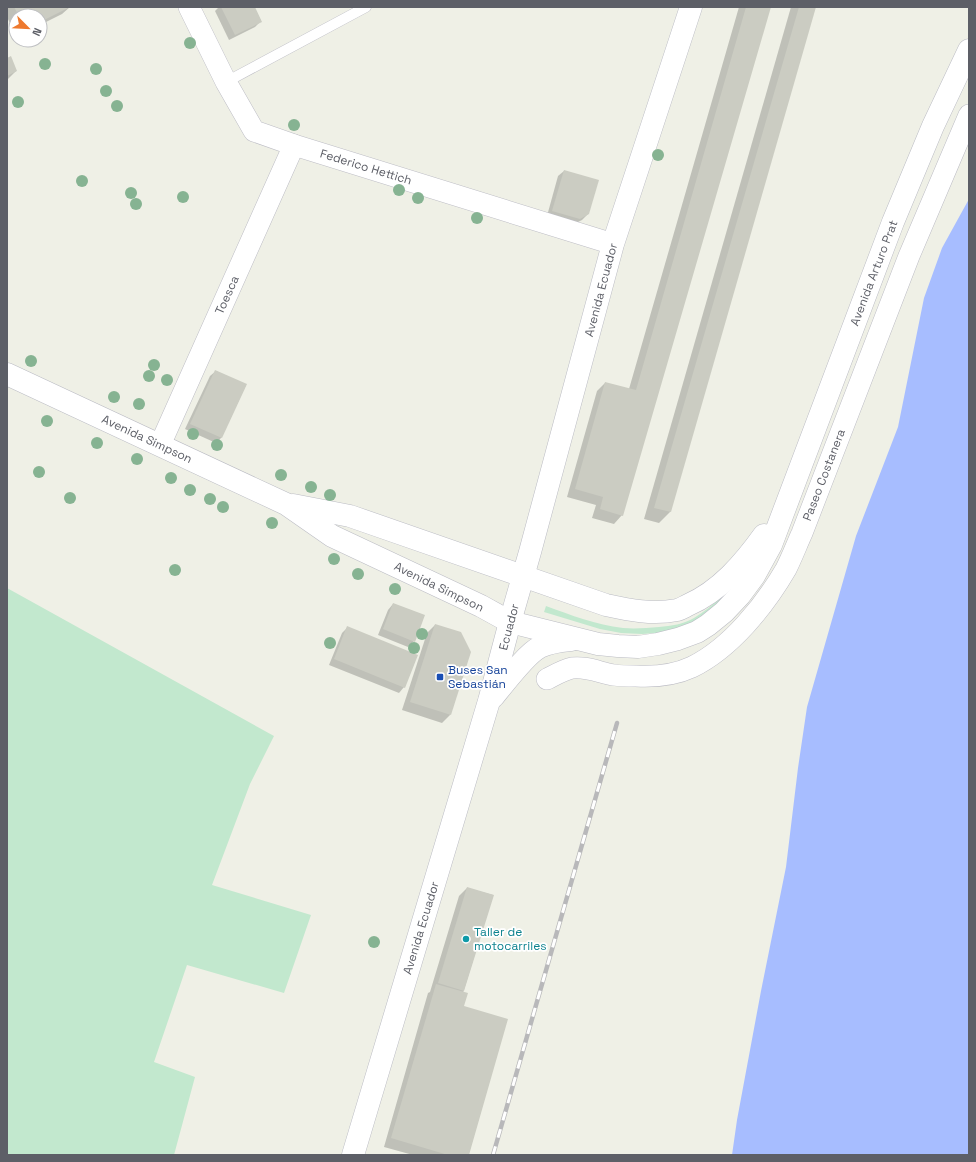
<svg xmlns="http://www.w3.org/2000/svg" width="976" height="1162" font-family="'Space Grotesk',sans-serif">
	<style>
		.green { fill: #c2e8ce }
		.water { fill: #a7bdff }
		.shadow { fill: #0003 }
		.building { fill: #cbccc2 }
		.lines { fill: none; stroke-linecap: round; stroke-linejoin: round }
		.lane-casing { stroke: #bdbdc5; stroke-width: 11 }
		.street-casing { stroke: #bdbdc5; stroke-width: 22 }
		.secondary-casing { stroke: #bbbcc4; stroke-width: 23 }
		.lane { stroke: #fff; stroke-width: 10 }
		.street { stroke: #fff; stroke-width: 21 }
		.secondary { stroke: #fff; stroke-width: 22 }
		.rail-casing { stroke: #b8b8ba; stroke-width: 4.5 }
		.rail { stroke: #fff; stroke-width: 3; stroke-dasharray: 9; stroke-linecap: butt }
		.tree { fill: #86b392 }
		.transit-dot { fill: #1a4fb4; stroke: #fff; stroke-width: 1.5 }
		.culture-dot { fill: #0f9aa8; stroke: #fff; stroke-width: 1.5 }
		.labels { text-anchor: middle; stroke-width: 3.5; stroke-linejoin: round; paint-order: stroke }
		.street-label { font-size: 12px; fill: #5d5f67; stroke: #fff }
		.transit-label { font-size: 12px; fill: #164399; stroke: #fff; text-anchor: start }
		.culture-label { font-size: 12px; fill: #0d838f; stroke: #fff; text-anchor: start }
	</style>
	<rect width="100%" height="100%" fill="#eff0e6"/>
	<g class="green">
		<path d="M744,573L738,591L697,622L669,632L642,634L621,633L600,629L544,612L546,606C571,615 596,625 623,628C635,629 647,628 659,627C671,626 684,624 694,618C714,606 729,589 744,573Z"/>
		<path d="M7,588L274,736L250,784L212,885L311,915L284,993L187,965L154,1062L195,1077L174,1155H7Z"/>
	</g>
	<path class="water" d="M969,199V1155H732L737,1120L761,991L786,867L798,768L807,707L856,536L898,427L924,298L942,248Z"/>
	<g class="shadow">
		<path d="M7,7H70L62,14L40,25V16H16V36L7,17Z"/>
		<path d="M219,7H254L261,21L255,27L229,40L215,11Z"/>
		<path d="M739,7H770L622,515L614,524L592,518L596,505L567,497L597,391L605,383L629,389Z"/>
		<path d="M791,7H815L670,512L659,523L644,519Z"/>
		<path d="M7,59L16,71L7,80Z"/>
		<path d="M564,171L588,214L582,220L574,224L547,216L558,176Z"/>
		<path d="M216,371L246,385L221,438L216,443L185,429L210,376Z"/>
		<path d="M393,604L414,641L408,647L378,635L388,610Z"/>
		<path d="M435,625L450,715L442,723L402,710L427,633Z"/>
		<path d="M348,627L404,687L399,693L329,665L342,633Z"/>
		<path d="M467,888L493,895L463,993L462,1007L468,1155H413L384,1147L428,993L430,992L459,896Z"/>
	</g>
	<g class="building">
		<path d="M14,7H70L40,22V16H19Z"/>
		<path d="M221,7H255L262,22L235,35Z"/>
		<path d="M746,7H771L623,516L600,509L603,497L575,489L605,382L636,390Z"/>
		<path d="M799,7H816L671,512L654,508Z"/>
		<path d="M11,56L17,71L7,76V58Z"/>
		<path d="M564,170L599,180L589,214L580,219L552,211Z"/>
		<path d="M215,370L247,384L222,438L190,424Z"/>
		<path d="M393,603L425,615L415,642L383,629Z"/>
		<path d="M435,624L461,632L471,652L451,715L410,702Z"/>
		<path d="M347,626L418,655L405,688L334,659Z"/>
		<path d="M467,887L494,895L464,991L438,983Z"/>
		<path d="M436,984L468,993L464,1006L508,1019L469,1155H448L391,1138Z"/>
	</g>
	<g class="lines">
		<g class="lane-casing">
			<path id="lane" d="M226,82L366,7"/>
		</g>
		<g class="street-casing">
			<g id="street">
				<path d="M189,7L226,82L254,131L294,145L613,244"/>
				<path d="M160,445L294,145"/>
				<path d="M547,679C555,675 563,670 572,668C586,666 601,673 614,675C621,676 629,676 636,676C655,677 675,675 692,667C731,648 765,605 786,569C792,557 797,544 802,533L909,256L969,115"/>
			</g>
		</g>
		<g class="secondary-casing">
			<g id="secondary">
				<path d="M7,374L286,504L332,536L481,606L510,622L598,644L618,646L638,647L658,644L678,639L697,632L708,625L724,612L740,595L754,576L771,545L893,222L933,126L969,50"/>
				<path d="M293,505L350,516L606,605C629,610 653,615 677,610C681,609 684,607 688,605C720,591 744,563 764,535"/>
				<path d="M493,697C503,685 527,653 540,647C550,642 561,641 571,640"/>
				<path d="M353,1155L489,701L510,622L530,552L613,244L691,7"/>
			</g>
		</g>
		<use href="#lane" class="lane"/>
		<use href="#street" class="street"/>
		<use href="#secondary" class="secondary"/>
		<g class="rail-casing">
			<path id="rail" d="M493,1155L617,723"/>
		</g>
		<use href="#rail" class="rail"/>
	</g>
	<g class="tree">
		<circle cx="190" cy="43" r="6"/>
		<circle cx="45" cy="64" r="6"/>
		<circle cx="96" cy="69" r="6"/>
		<circle cx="106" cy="91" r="6"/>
		<circle cx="18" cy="102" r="6"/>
		<circle cx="117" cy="106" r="6"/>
		<circle cx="294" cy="125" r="6"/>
		<circle cx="658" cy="155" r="6"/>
		<circle cx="82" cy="181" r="6"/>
		<circle cx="399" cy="190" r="6"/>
		<circle cx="131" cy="193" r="6"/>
		<circle cx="183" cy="197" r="6"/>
		<circle cx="418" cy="198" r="6"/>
		<circle cx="136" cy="204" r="6"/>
		<circle cx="477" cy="218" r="6"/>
		<circle cx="31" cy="361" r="6"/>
		<circle cx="154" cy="365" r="6"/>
		<circle cx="149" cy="376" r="6"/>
		<circle cx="167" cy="380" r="6"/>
		<circle cx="114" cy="397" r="6"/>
		<circle cx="139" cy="404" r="6"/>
		<circle cx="47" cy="421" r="6"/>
		<circle cx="193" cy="434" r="6"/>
		<circle cx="97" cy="443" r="6"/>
		<circle cx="217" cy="445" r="6"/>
		<circle cx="137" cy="459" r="6"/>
		<circle cx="39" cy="472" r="6"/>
		<circle cx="281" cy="475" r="6"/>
		<circle cx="171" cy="478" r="6"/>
		<circle cx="311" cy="487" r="6"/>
		<circle cx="190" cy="490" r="6"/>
		<circle cx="330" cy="495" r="6"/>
		<circle cx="70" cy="498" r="6"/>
		<circle cx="210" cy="499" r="6"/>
		<circle cx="223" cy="507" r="6"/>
		<circle cx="272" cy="523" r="6"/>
		<circle cx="334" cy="559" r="6"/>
		<circle cx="175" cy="570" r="6"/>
		<circle cx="358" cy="574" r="6"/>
		<circle cx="395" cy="589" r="6"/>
		<circle cx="422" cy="634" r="6"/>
		<circle cx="330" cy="643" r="6"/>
		<circle cx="414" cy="648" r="6"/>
		<circle cx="374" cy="942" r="6"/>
	</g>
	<rect class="transit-dot" x="436" y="673" width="8" height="8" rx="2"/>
	<circle class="culture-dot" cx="466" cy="939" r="4"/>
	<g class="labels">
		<g class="street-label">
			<text transform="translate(366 167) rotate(17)" y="4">Federico Hettich</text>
			<text transform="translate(874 273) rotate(-69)" y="4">Avenida Arturo Prat</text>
			<text transform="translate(601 290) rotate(-75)" y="4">Avenida Ecuador</text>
			<text transform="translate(227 295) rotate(-66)" y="4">Toesca</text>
			<text transform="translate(147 439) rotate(25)" y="4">Avenida Simpson</text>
			<text transform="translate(824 475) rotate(-69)" y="4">Paseo Costanera</text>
			<text transform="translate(439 587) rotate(26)" y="4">Avenida Simpson</text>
			<text transform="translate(509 627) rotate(-75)" y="4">Ecuador</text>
			<text transform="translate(421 928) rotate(-73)" y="4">Avenida Ecuador</text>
		</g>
		<g class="transit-label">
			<text x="448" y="674">Buses San<tspan x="448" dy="14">Sebastián</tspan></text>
		</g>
		<g class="culture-label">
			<text x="474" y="936">Taller de<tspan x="474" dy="14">motocarriles</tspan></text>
		</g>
	</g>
	<rect width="976" height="1162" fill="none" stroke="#5d5f67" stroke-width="16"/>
	<g transform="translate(28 28) rotate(114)"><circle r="19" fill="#ffffff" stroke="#bebfc2"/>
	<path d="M0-3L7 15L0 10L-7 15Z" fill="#ee792e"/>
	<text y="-6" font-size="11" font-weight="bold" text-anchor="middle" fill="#5d5f67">N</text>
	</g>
</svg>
